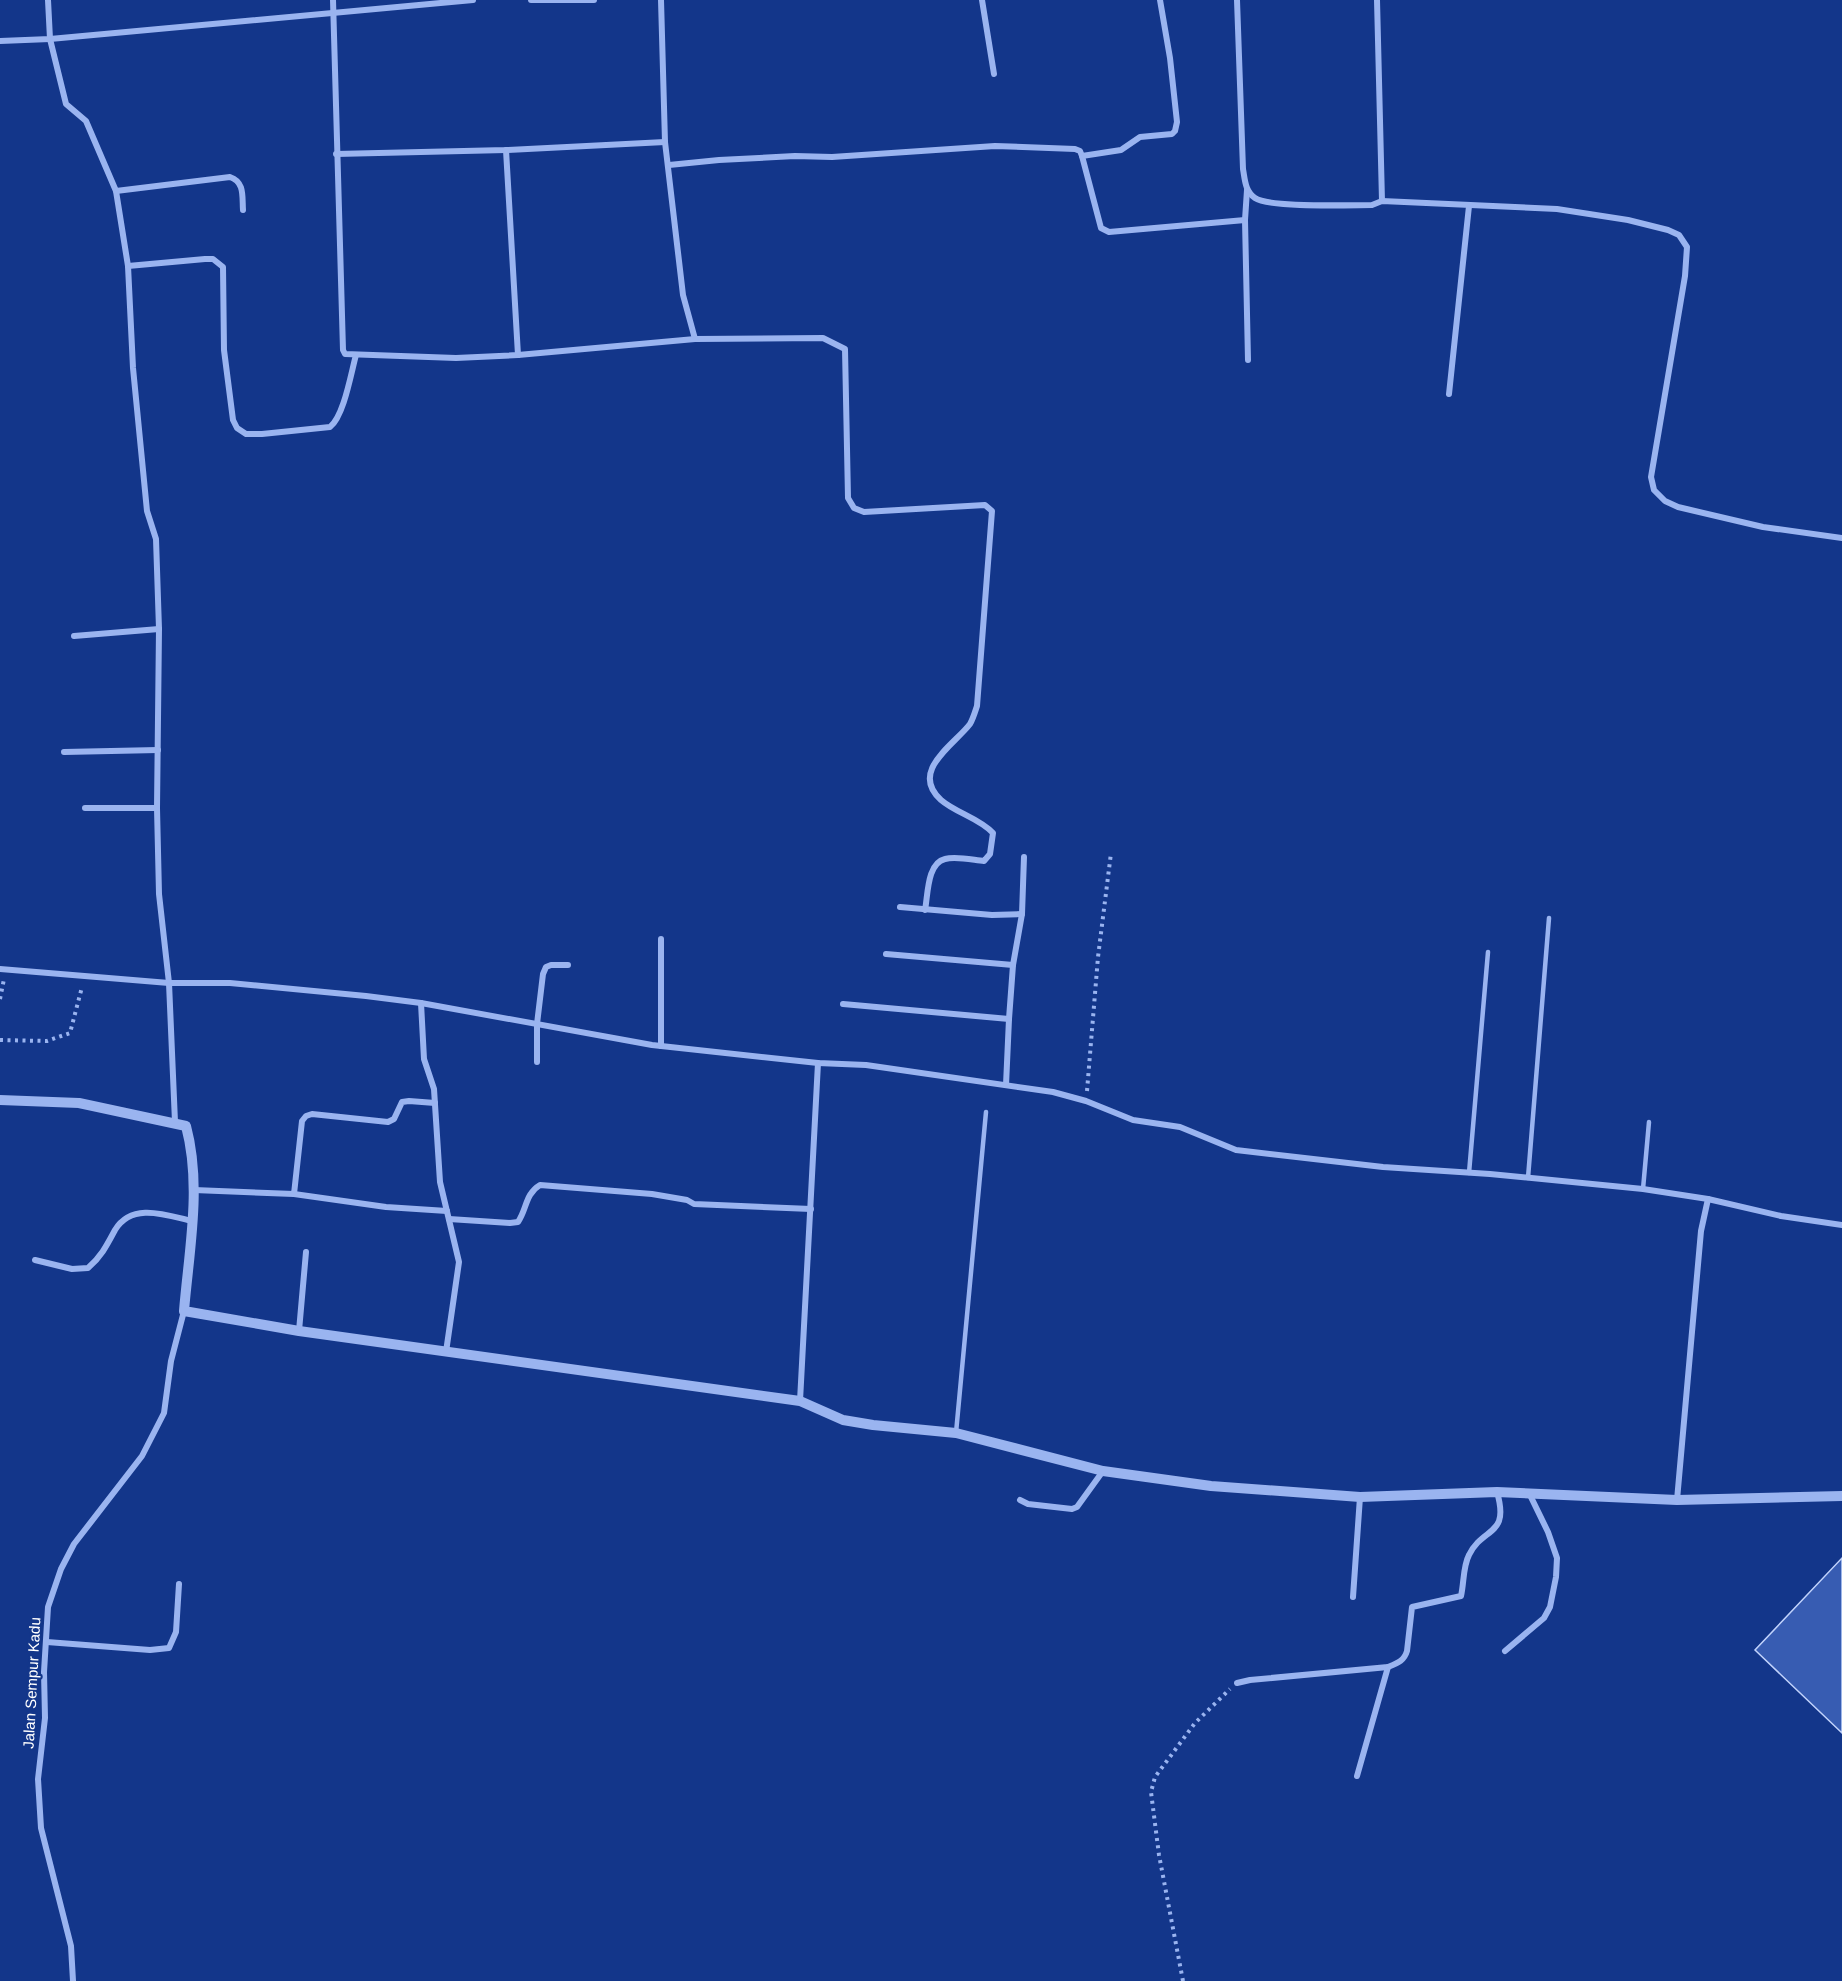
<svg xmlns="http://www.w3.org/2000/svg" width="1842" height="1981" font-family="Arial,sans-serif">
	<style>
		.building { fill: #375cb2; stroke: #c1d3fc; stroke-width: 1.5 }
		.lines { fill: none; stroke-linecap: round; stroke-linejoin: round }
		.path { stroke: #9ab4f0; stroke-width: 4; stroke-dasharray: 3 4.5; stroke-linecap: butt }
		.service { stroke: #9ab4f0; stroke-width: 4.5 }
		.minor { stroke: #9ab4f0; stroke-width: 6 }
		.tertiary { stroke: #9ab4f0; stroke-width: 10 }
		.labels { text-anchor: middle; stroke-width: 4.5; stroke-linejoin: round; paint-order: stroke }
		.street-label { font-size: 15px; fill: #fff; stroke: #13368a }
	</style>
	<rect width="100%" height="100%" fill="#13368a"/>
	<path class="building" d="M1842,1558V1733L1755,1650Z"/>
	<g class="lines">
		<g class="path">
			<path d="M0,999L4,979"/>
			<path d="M0,1040L47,1041L70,1033L82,987"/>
			<path d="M1087,1091L1098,957L1111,853"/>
			<path d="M1183,1981L1159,1855L1151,1792L1155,1777L1195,1723L1230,1689"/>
		</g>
		<g class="service">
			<path d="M1469,1173L1488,952"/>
			<path d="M1528,1178L1549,918"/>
			<path d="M1643,1189L1649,1122"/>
			<path d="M956,1433L986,1112"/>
		</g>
		<g class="minor">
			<path d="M48,0L50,39L66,104L86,121L116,191L128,266L133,368L147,511L156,539L159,629L157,808L159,894L169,983L175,1122"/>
			<path d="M333,0L343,350L345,354L456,358L518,355L506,150"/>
			<path d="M531,0H594"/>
			<path d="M661,0L665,142L683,295L695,339L823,338L845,349L848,498L854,508L864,512L985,505L992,511L977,706C975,712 973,719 970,724C954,745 909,771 941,800C956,813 979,818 993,833L990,854L984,861C973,860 956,856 945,859C927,863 928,895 925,910"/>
			<path d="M982,0L994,74"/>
			<path d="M1237,0L1243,169C1245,180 1245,191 1255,198C1269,208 1351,205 1372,205L1382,201L1557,209L1628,220L1668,230L1679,235L1687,247L1685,276L1651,477L1654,490L1665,501L1678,507L1763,527L1842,538"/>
			<path d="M1377,0L1382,201"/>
			<path d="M0,41L50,39L473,0"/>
			<path d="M336,154L506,150L665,142"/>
			<path d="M1082,156L1121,150L1140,137L1172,134L1175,131L1177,122L1170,58L1160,0"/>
			<path d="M669,165L719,160L795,156L832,157L995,146L1075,149L1080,151L1082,156L1101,228L1109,232L1245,220L1247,190"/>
			<path d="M116,191L230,177C245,182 242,197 243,210"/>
			<path d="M1245,220L1248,360"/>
			<path d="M128,266L205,259H213L223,267L224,350L233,420L237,428L246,434H262L330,427C344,416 351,373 356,355"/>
			<path d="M518,355L695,339"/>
			<path d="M1449,394L1469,206"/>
			<path d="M74,636L159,629"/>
			<path d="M64,752L158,750"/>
			<path d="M85,808H157"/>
			<path d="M900,907L992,915L1022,914"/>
			<path d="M886,954L1013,965L1009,1019"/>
			<path d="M1013,965L1022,914L1024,857"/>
			<path d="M0,969L169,983H230L366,996L421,1003L652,1045L818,1063L866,1065L1053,1092L1086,1101L1133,1120L1180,1127L1236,1150L1383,1167L1490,1174L1643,1189L1708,1199"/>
			<path d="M421,1003L424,1059L434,1089L440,1182L459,1262L446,1352"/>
			<path d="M843,1004L1009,1019L1006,1085"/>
			<path d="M661,1046V939"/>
			<path d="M537,1062V1024L543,974L546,967L551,965H568"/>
			<path d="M194,1190L294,1194L302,1121L306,1116L312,1114L388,1122L394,1119L402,1102L409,1101L435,1103"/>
			<path d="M294,1194L386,1207L447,1211"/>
			<path d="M449,1219L510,1223L518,1222C527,1209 525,1194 540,1185L652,1194L687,1200L694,1204L811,1209"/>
			<path d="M35,1260L72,1269L88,1268C101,1257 107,1245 115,1230C132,1202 166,1215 192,1221"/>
			<path d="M299,1331L306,1252"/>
			<path d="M800,1401L818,1063"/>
			<path d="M1020,1500L1028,1504L1072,1509L1077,1507L1103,1471"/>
			<path d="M1677,1500L1701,1231L1708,1199L1781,1216L1842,1225"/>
			<path d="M1353,1597L1360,1497"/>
			<path d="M47,1642L150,1650L169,1648L176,1632L179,1584"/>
			<path d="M1505,1651L1544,1618L1550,1607L1556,1577L1557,1558L1548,1532L1529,1493"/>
			<path d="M1237,1683L1250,1680L1388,1667C1398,1663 1404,1661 1407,1651L1412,1607L1461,1596C1464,1583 1463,1566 1469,1555C1483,1526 1510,1537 1497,1492"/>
			<path d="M1357,1776L1388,1667"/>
			<path d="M73,1981L71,1946L41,1828L38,1779L45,1718L44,1672L48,1607L61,1569L74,1544L142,1456L164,1413L171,1361L184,1311"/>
		</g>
		<path class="tertiary" d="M0,1100L79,1103L186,1126C202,1186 189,1250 184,1311L299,1331L800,1401L843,1420L873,1425L956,1433L1103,1471L1211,1486L1360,1497L1497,1492L1677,1500L1842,1496"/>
	</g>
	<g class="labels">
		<g class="street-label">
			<text transform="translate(32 1683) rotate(-87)" y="5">Jalan Sempur Kadu</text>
		</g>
	</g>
</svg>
